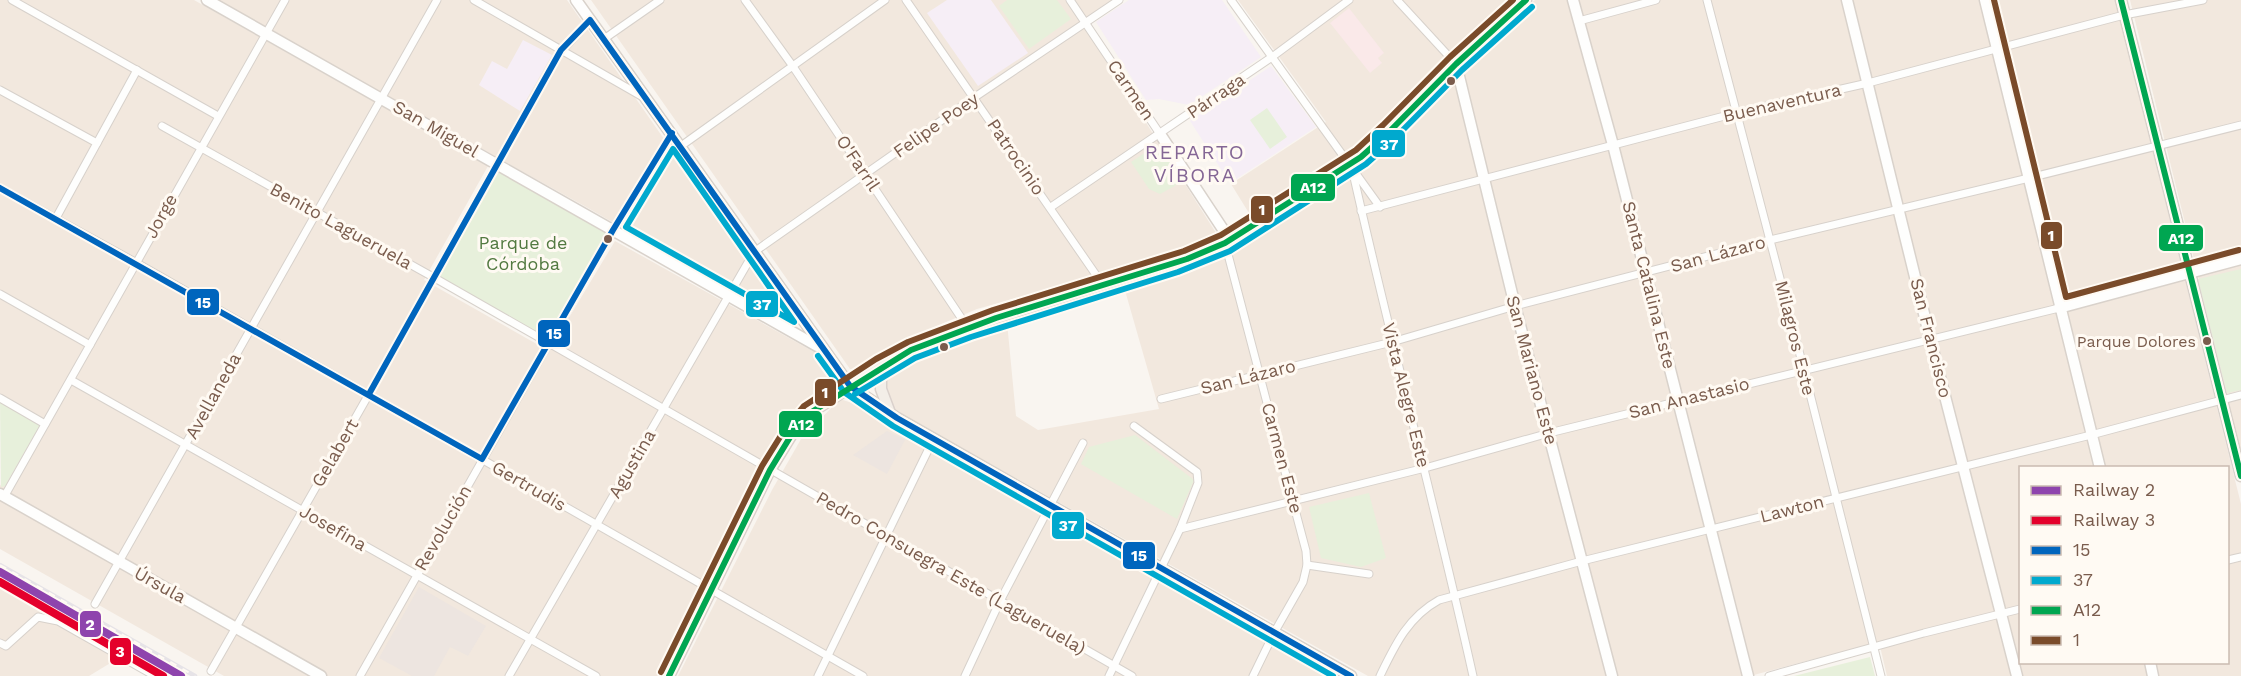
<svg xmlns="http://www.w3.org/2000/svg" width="2241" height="676" font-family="'Work Sans',sans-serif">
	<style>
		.residential { fill: #f2e8de; fill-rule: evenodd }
		.industrial { fill: #ede5e0 }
		.education { fill: #f6eef6 }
		.medical { fill: #fae9e9 }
		.green { fill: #e7f0db }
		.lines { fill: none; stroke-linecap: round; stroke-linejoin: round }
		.street-casing { stroke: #d7d1cb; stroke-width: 9 }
		.secondary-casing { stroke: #d9d2cb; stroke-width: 13 }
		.primary-casing { stroke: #dad1cc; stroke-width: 13 }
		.street { stroke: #fefefd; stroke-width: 7 }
		.secondary { stroke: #fefefd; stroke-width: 10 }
		.primary { stroke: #f3eee8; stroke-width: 10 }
		.rail-casing { stroke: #e6e3e7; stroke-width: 4.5 }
		.rail { stroke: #fffaf3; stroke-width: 2; stroke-dasharray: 7; stroke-linecap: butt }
		.bus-1-casing { stroke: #fffaf3; stroke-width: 10 }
		.bus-2-casing { stroke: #fffaf3; stroke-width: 10 }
		.bus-3-casing { stroke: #fffaf3; stroke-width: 10 }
		.bus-4-casing { stroke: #fffaf3; stroke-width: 10 }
		.bus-1 { stroke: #0065bd; stroke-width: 6 }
		.bus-2 { stroke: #00a9ce; stroke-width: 6 }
		.bus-3 { stroke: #00a651; stroke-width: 6 }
		.bus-4 { stroke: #7a4b2a; stroke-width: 6 }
		.rail-1-casing { stroke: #fffaf3; stroke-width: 12 }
		.rail-2-casing { stroke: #fffaf3; stroke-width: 12 }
		.rail-1 { stroke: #8e44ad; stroke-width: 8 }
		.rail-2 { stroke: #e4002b; stroke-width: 8 }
		.bus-dot { fill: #7a5c4d; stroke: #fffaf3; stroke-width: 2 }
		.labels { text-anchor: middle; stroke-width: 6; stroke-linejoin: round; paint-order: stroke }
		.bus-label { font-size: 16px; fill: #7a5c4d; stroke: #fffaf3; text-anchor: end }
		.street-label { font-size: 18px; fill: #7a5c4d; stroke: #fffaf3 }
		.park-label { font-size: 18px; fill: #537a41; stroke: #fffaf3 }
		.neighbourhood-label { font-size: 20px; letter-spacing: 1.5px; fill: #846695; stroke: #fffaf3 }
		.line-badge { stroke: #fffaf3; stroke-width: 2 }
		.badge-label { font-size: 16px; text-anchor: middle; font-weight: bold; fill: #fff }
	</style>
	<rect width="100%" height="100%" fill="#f9f5f0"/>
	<g class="residential">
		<path d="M0,0H194L488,166L424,280L549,351L615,241L816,353L835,382L792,412L661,676H224L0,549V486L40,425L0,402Z"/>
		<path d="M215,0H567L791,321L721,285L588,208Z"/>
		<path d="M591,0H1112L1082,22L1218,236L1205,243L1178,253L977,309L908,338L855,369H850Z"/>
		<path d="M1238,0H1512L1352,150L1252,218L1231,184L1326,122Z"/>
		<path d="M1535,0H2115L2241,504V676H1887L1879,642L1750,676H1368L893,409L886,386V372L1007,322L1016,416L1038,430L1159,409L1124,287L1194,264L1242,242L1372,158L1397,135L1508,22ZM2020,468H2228V662H2020Z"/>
		<path d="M2130,0H2241V467L2227,411V393Z"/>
		<path d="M840,399L858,405L898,426L1341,676H678L772,490L801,439Z"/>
		<path d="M0,584L117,659L89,676H0Z"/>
	</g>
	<g class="industrial">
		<path d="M887,431L905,440L887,474L853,455Z"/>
		<path d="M419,587L486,626L468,656L450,647L434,676H412L379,658Z"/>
	</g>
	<g class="education">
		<path d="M947,0H991L1028,53L978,86L927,13Z"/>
		<path d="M1129,0H1222L1261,57L1189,105L1159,99L1146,100L1096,22Z"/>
		<path d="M523,40L552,55L520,111L479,85L492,61L507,69Z"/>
		<path d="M1271,66L1316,127L1230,183L1190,121Z"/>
	</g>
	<path class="medical" d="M1349,8L1384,53L1378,58L1382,63L1370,73L1330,23Z"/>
	<g class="green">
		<path d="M1007,0H1057L1071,19L1029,49L999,6Z"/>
		<path d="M1267,108L1287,137L1270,149L1250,120Z"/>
		<path d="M1157,145L1184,181L1160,194L1149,189L1131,162Z"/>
		<path d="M498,171L605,229L606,235L548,336H544L441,279L439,275Z"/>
		<path d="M2241,269V390L2227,393L2198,279Z"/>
		<path d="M0,402L40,425L5,486L1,487Z"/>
		<path d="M1135,435L1194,480L1177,519L1081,464L1089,447Z"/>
		<path d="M1369,493L1386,558L1361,567L1321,558L1309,507Z"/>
		<path d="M1870,657L1875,676H1794Z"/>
	</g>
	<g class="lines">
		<g class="street-casing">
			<g id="street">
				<path d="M12,0L218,116"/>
				<path d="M474,0L643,97"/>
				<path d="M745,0L792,65L968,328"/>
				<path d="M906,0L1103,285"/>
				<path d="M1070,0L1160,134"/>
				<path d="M1231,0L1380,207"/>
				<path d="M1397,0L1456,64"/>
				<path d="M1707,0L1804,370L1881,676"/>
				<path d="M1579,21L1656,0"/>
				<path d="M604,39L660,0"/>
				<path d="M0,90L97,143"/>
				<path d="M162,126L433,277L1132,676"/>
				<path d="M681,146L885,0"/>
				<path d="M1351,164C1389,335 1435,505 1473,676"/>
				<path d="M0,188L135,262L863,676"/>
				<path d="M1051,207L1272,57L1349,0"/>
				<path d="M1361,211L1736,113L1868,83L2124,15L2203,0"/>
				<path d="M56,218L137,70"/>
				<path d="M1225,243L1293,502L1306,551L1307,565L1303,582L1274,633L1253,676"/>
				<path d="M0,294L90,345"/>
				<path d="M71,380L596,676"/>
				<path d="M0,398L45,424"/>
				<path d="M1161,399L1392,342L1515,306L1770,240L2029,178L2241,125"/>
				<path d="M4,497L285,0"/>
				<path d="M1180,529L1425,468L1549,433L2059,308"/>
				<path d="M2228,560L2241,557"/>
				<path d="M1307,565L1369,574"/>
				<path d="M95,604L437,0"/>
				<path d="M0,643L6,646L38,617L58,621L155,676"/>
				<path d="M211,671L369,394L558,55L590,20"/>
				<path d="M360,676L613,230L672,133"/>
				<path d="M509,676L754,252L975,97L1119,0"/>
				<path d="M818,676L934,438"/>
				<path d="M965,676L1000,601L1083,443"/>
				<path d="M1109,676L1180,529L1198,483L1197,472L1134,426"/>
				<path d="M1380,676C1395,645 1408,617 1439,600L1582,561L2091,435L2241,395"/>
				<path d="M1769,676L1924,633L2020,609"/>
			</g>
		</g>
		<g class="secondary-casing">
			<g id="secondary">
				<path d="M207,0L817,346"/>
				<path d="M576,0L850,386L897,418L1351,676"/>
				<path d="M1573,0L1613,145L1748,676"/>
				<path d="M1847,0L1930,338L2017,676"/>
				<path d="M1985,0L2100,468"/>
				<path d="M2121,0L2241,476"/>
				<path d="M1456,64L1515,306L1612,676"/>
				<path d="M1160,134L1230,240"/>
				<path d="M2059,308L2241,259"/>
				<path d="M0,494L321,676"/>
				<path d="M2150,662L2153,676"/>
			</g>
		</g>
		<g class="primary-casing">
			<g id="primary">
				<path d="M881,367V389L890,413"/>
				<path d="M669,676L770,470L792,434L810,413L881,367L911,350L939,339L996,318L1187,259L1225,243L1361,157L1389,132L1456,64L1526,0"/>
			</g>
		</g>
		<use href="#street" class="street"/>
		<use href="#secondary" class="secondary"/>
		<use href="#primary" class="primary"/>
		<g class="rail-casing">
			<path id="rail" d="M0,565L195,676"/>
		</g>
		<use href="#rail" class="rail"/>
		<g class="bus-1-casing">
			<g id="bus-1">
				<path d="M0,188L482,459L613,230L672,133"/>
				<path d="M369,394L561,50L590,20L850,386L897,418L1351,676"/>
			</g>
		</g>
		<g class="bus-2-casing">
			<g id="bus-2">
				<path d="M673,149L794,322L626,227Z"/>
				<path d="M818,356L844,392L893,426L1333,676"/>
				<path d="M855,394L915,358L971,337L1178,272L1230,251L1366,164L1395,138L1462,70L1532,7"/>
			</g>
		</g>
		<g class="bus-3-casing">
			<g id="bus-3">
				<path d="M2121,0L2241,476"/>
				<path d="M669,676L770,470L792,434L810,413L911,350L996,318L1187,259L1225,243L1361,157L1389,132L1456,64L1526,0"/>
			</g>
		</g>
		<g class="bus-4-casing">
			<g id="bus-4">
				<path d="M1994,0L2066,297L2239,250"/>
				<path d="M661,672L762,466L785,429L804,406L876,359L908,342L993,310L1184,251L1221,235L1356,150L1383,125L1450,57L1513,0"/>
			</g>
		</g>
		<use href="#bus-1" class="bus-1"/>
		<use href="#bus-2" class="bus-2"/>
		<use href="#bus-3" class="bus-3"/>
		<use href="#bus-4" class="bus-4"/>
		<g class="rail-1-casing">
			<path id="rail-1" d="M0,572L181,676"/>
		</g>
		<g class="rail-2-casing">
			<path id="rail-2" d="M0,582L163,676"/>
		</g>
		<use href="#rail-1" class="rail-1"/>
		<use href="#rail-2" class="rail-2"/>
	</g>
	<g class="bus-dot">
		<circle cx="1451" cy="81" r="5"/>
		<circle cx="608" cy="239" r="5"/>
		<circle cx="2207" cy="341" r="5"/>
		<circle cx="944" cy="347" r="5"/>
	</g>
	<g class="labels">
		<g class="bus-label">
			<text x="2196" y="347">Parque Dolores</text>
		</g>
		<g class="street-label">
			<text transform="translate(1131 90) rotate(56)" y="6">Carmen</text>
			<text transform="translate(1216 96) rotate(-34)" y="6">Párraga</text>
			<text transform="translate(1782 103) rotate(-13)" y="6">Buenaventura</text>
			<text transform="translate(936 125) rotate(-35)" y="6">Felipe Poey</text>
			<text transform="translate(436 129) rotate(30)" y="6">San Miguel</text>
			<text transform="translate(1016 157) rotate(56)" y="6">Patrocinio</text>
			<text transform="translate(858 163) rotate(56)" y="6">O'Farril</text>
			<text transform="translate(161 216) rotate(-61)" y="6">Jorge</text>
			<text transform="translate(341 226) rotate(29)" y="6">Benito Lagueruela</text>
			<text transform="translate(1718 254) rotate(-15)" y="6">San Lázaro</text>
			<text transform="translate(1649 285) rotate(76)" y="6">Santa Catalina Este</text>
			<text transform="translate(1795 338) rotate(76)" y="6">Milagros Este</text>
			<text transform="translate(1931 338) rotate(76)" y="6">San Francisco</text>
			<text transform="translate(1532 370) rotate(75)" y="6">San Mariano Este</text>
			<text transform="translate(1248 377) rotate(-14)" y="6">San Lázaro</text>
			<text transform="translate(1406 395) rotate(76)" y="6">Vista Alegre Este</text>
			<text transform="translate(213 396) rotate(-61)" y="6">Avellaneda</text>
			<text transform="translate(1689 398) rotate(-14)" y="6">San Anastasio</text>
			<text transform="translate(335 453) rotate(-60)" y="6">Gelabert</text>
			<text transform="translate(1282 458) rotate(75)" y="6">Carmen Este</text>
			<text transform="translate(632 464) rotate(-60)" y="6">Agustina</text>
			<text transform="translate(529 486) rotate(30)" y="6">Gertrudis</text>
			<text transform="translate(1792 509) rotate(-14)" y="6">Lawton</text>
			<text transform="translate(333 528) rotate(30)" y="6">Josefina</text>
			<text transform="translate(443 528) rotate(-60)" y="6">Revolución</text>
			<text transform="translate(951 573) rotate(30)" y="6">Pedro Consuegra Este (Lagueruela)</text>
			<text transform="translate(160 585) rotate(29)" y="6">Úrsula</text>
		</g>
		<g class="park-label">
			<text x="523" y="249">Parque de<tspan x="523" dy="21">Córdoba</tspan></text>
		</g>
		<g class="neighbourhood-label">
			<text x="1195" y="159">REPARTO<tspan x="1195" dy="23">VÍBORA</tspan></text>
		</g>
	</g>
	<g class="line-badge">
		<rect x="1371" y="129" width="35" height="29" rx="6" fill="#00a9ce"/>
		<rect x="1290" y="173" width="46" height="29" rx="6" fill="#00a651"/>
		<rect x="1250" y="195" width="24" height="29" rx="6" fill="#7a4b2a"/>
		<rect x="2040" y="221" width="23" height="29" rx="6" fill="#7a4b2a"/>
		<rect x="2158" y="224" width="46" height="28" rx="6" fill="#00a651"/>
		<rect x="186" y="288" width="34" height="28" rx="6" fill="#0065bd"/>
		<rect x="745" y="290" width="34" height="28" rx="6" fill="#00a9ce"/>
		<rect x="537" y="319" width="34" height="29" rx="6" fill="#0065bd"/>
		<rect x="814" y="378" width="23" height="29" rx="6" fill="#7a4b2a"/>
		<rect x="778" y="410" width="45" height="28" rx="6" fill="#00a651"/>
		<rect x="1051" y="511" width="34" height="29" rx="6" fill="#00a9ce"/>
		<rect x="1122" y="541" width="34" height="29" rx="6" fill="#0065bd"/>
		<rect x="79" y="610" width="23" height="28" rx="6" fill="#8e44ad"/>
		<rect x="109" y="637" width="23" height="29" rx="6" fill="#e4002b"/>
	</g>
	<g class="badge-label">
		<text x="1389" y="150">37</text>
		<text x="1313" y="193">A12</text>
		<text x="1262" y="215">1</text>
		<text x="2051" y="241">1</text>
		<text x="2181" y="244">A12</text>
		<text x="203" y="308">15</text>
		<text x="762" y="310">37</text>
		<text x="554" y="339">15</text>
		<text x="825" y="398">1</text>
		<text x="801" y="430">A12</text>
		<text x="1068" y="531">37</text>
		<text x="1139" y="561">15</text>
		<text x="90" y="630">2</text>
		<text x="120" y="657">3</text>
	</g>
	<rect x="2019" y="466" width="210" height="198" fill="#fffaf3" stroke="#cabbb1" stroke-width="1.5"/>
	<rect x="2031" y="486" width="30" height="9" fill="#8e44ad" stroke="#cabbb1" stroke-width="1.5"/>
	<text x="2073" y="496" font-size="18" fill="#7a5c4d">Railway 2</text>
	<rect x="2031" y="516" width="30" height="9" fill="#e4002b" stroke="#cabbb1" stroke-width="1.5"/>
	<text x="2073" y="526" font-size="18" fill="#7a5c4d">Railway 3</text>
	<rect x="2031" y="546" width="30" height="9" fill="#0065bd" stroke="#cabbb1" stroke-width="1.5"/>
	<text x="2073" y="556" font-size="18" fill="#7a5c4d">15</text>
	<rect x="2031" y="576" width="30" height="9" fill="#00a9ce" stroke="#cabbb1" stroke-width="1.5"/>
	<text x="2073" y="586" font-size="18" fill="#7a5c4d">37</text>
	<rect x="2031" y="606" width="30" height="9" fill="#00a651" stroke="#cabbb1" stroke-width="1.5"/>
	<text x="2073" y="616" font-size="18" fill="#7a5c4d">A12</text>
	<rect x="2031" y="636" width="30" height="9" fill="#7a4b2a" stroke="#cabbb1" stroke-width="1.5"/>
	<text x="2073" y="646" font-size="18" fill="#7a5c4d">1</text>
</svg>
